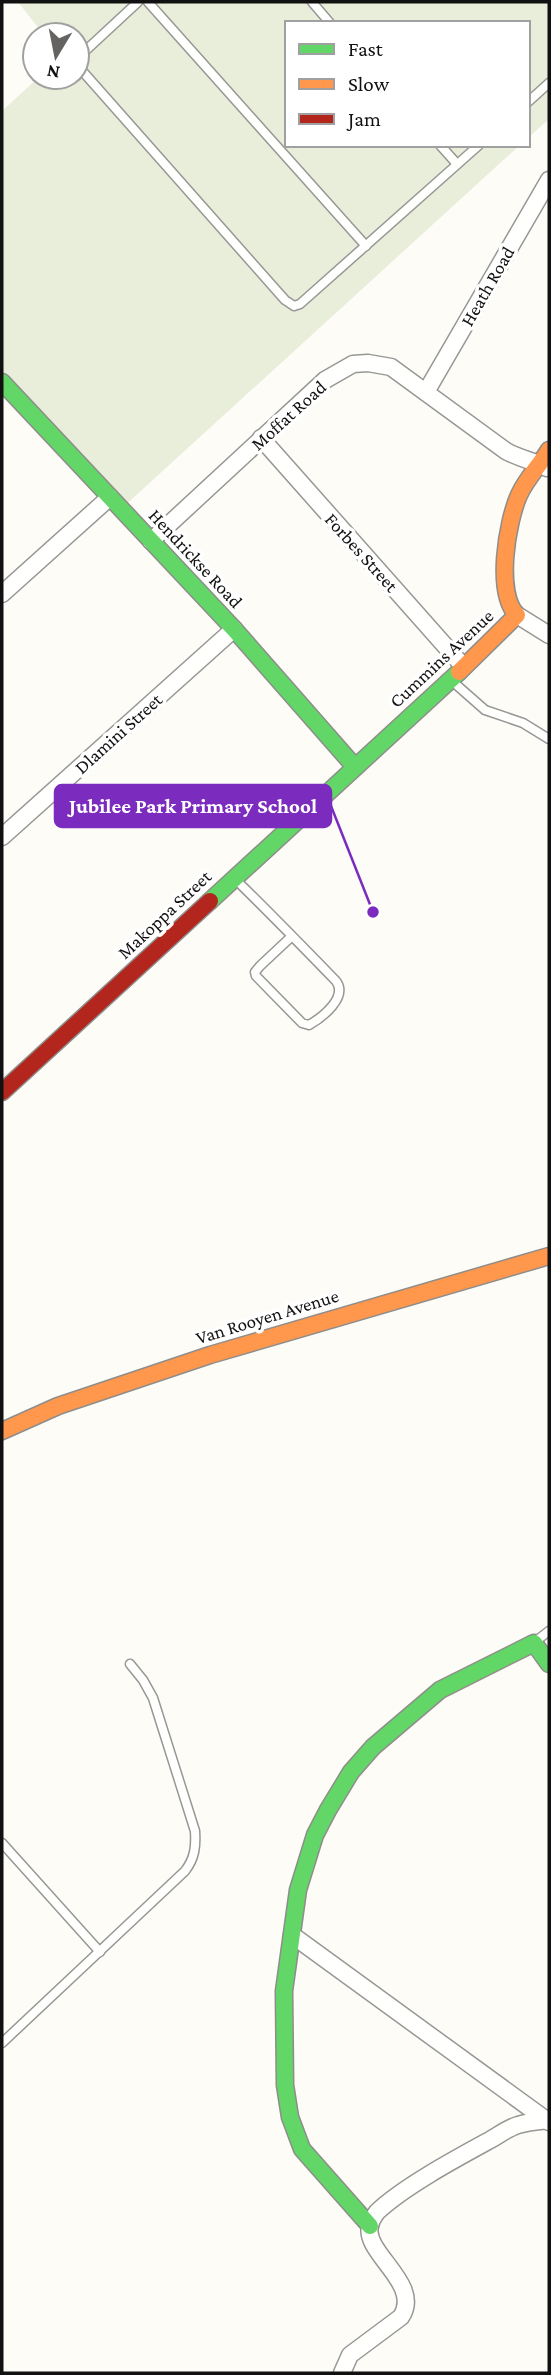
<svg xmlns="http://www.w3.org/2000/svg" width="551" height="2375" font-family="'Crimson Pro',serif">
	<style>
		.cemetery { fill: #e9eedb }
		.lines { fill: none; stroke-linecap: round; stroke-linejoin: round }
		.lane-casing { stroke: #979795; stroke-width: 11 }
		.street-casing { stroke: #979795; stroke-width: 19 }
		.fast-casing { stroke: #8e8d8b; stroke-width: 19 }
		.slow-casing { stroke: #8e8d8b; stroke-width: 19 }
		.jam-casing { stroke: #8e8d8b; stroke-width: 19 }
		.lane { stroke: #fffffe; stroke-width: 8 }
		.street { stroke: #fffffe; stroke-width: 16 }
		.fast { stroke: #63d668; stroke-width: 16 }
		.slow { stroke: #ff974d; stroke-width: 16 }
		.jam { stroke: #b3261e; stroke-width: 16 }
		.labels { text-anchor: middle; stroke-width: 7; stroke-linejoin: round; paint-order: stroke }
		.street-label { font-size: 19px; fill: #111; stroke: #fff }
		.leader { fill: none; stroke: #7b2cbf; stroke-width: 2.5 }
		.callout-dot { fill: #7b2cbf; stroke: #fff; stroke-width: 2.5 }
		.callout { fill: #7b2cbf; stroke: #7b2cbf; stroke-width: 2.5 }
		.callout-label { font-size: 21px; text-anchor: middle; font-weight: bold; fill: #fff }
	</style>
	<rect width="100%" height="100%" fill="#fdfcf7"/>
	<path class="cemetery" d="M18,2H549V119L528,138V23H287V145H520L121,509L2,382V111L39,77H77V35H44Z"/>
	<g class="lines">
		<g class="lane-casing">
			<g id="lane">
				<path d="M148,2L366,246"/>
				<path d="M312,2L330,23"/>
				<path d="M77,61L84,52L138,2"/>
				<path d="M77,65L285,300L294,306L300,304L479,145"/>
				<path d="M528,102L549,83"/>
				<path d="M440,145L457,164"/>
				<path d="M452,681L485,710L523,723L549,739"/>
				<path d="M236,880C270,913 303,947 336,981C348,997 323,1017 309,1025L302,1023L256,976L255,972L260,966L292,936"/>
				<path d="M536,1641L549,1631"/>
				<path d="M2,1843L100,1952"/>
				<path d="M2,2043L185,1871C195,1858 196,1846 195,1831L153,1698L143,1680L130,1664"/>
			</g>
		</g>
		<g class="street-casing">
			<g id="street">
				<path d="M426,392L549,180"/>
				<path d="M261,438L463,666"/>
				<path d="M151,541L325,380L353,364L368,363L391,367L506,451C520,459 535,461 547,468"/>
				<path d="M2,594L110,497"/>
				<path d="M517,615L549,635"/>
				<path d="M2,837L234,629"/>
				<path d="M292,1935L549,2122"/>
				<path d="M342,2373L350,2355L401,2317C423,2284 363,2253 370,2226C371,2221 374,2216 377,2212C403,2187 457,2158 490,2140C499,2135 508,2128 518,2125C527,2122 539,2121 549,2120"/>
			</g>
		</g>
		<g class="fast-casing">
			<g id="fast">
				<path d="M2,382L234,629L355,767"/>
				<path d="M210,901L459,672"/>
				<path d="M370,2226L302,2149L290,2117L285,2085L284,1991L298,1890L315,1835L328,1810L351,1772L373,1747L440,1690L534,1643L549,1664"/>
			</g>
		</g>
		<g class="slow-casing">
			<g id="slow">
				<path d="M459,672L517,615C495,593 507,522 519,495C526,479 540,465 549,450"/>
				<path d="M2,1431L58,1406L210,1355L549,1256"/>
			</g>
		</g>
		<g class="jam-casing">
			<path id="jam" d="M2,1092L210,901"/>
		</g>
		<use href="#lane" class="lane"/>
		<use href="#street" class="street"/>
		<use href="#fast" class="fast"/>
		<use href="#slow" class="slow"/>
		<use href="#jam" class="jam"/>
	</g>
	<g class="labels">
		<g class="street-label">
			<text transform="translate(487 286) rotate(-60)" y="7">Heath Road</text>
			<text transform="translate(288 415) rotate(-42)" y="7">Moffat Road</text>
			<text transform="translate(362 552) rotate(48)" y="7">Forbes Street</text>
			<text transform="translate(196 558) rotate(47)" y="7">Hendrickse Road</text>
			<text transform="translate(441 658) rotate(-43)" y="7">Cummins Avenue</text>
			<text transform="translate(118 733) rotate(-42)" y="7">Dlamini Street</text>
			<text transform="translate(164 914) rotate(-43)" y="7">Makoppa Street</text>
			<text transform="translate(267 1316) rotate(-17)" y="7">Van Rooyen Avenue</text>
		</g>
	</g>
	<path class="leader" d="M373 912L331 806"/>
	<circle class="callout-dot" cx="373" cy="912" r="7"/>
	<rect class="callout" x="55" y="785" width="276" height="42" rx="7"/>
	<g class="callout-label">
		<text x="193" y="813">Jubilee Park Primary School</text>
	</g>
	<rect width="551" height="2375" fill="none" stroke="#111111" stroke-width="7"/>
	<rect x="285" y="21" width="245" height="126" fill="#ffffff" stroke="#a0a0a0" stroke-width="2"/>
	<rect x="299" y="44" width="35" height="10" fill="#63d668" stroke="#a0a0a0" stroke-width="2"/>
	<text x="348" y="56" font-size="21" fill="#111111">Fast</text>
	<rect x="299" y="79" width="35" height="10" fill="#ff974d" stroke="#a0a0a0" stroke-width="2"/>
	<text x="348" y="91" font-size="21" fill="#111111">Slow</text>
	<rect x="299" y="114" width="35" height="10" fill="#b3261e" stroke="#a0a0a0" stroke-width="2"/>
	<text x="348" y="126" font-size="21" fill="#111111">Jam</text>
	<g transform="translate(56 56) rotate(190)"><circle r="33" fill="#ffffff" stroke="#a0a0a0" stroke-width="2"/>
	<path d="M0-5L12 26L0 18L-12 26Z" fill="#646362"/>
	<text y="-10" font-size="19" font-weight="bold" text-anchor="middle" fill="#111111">N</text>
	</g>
</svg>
